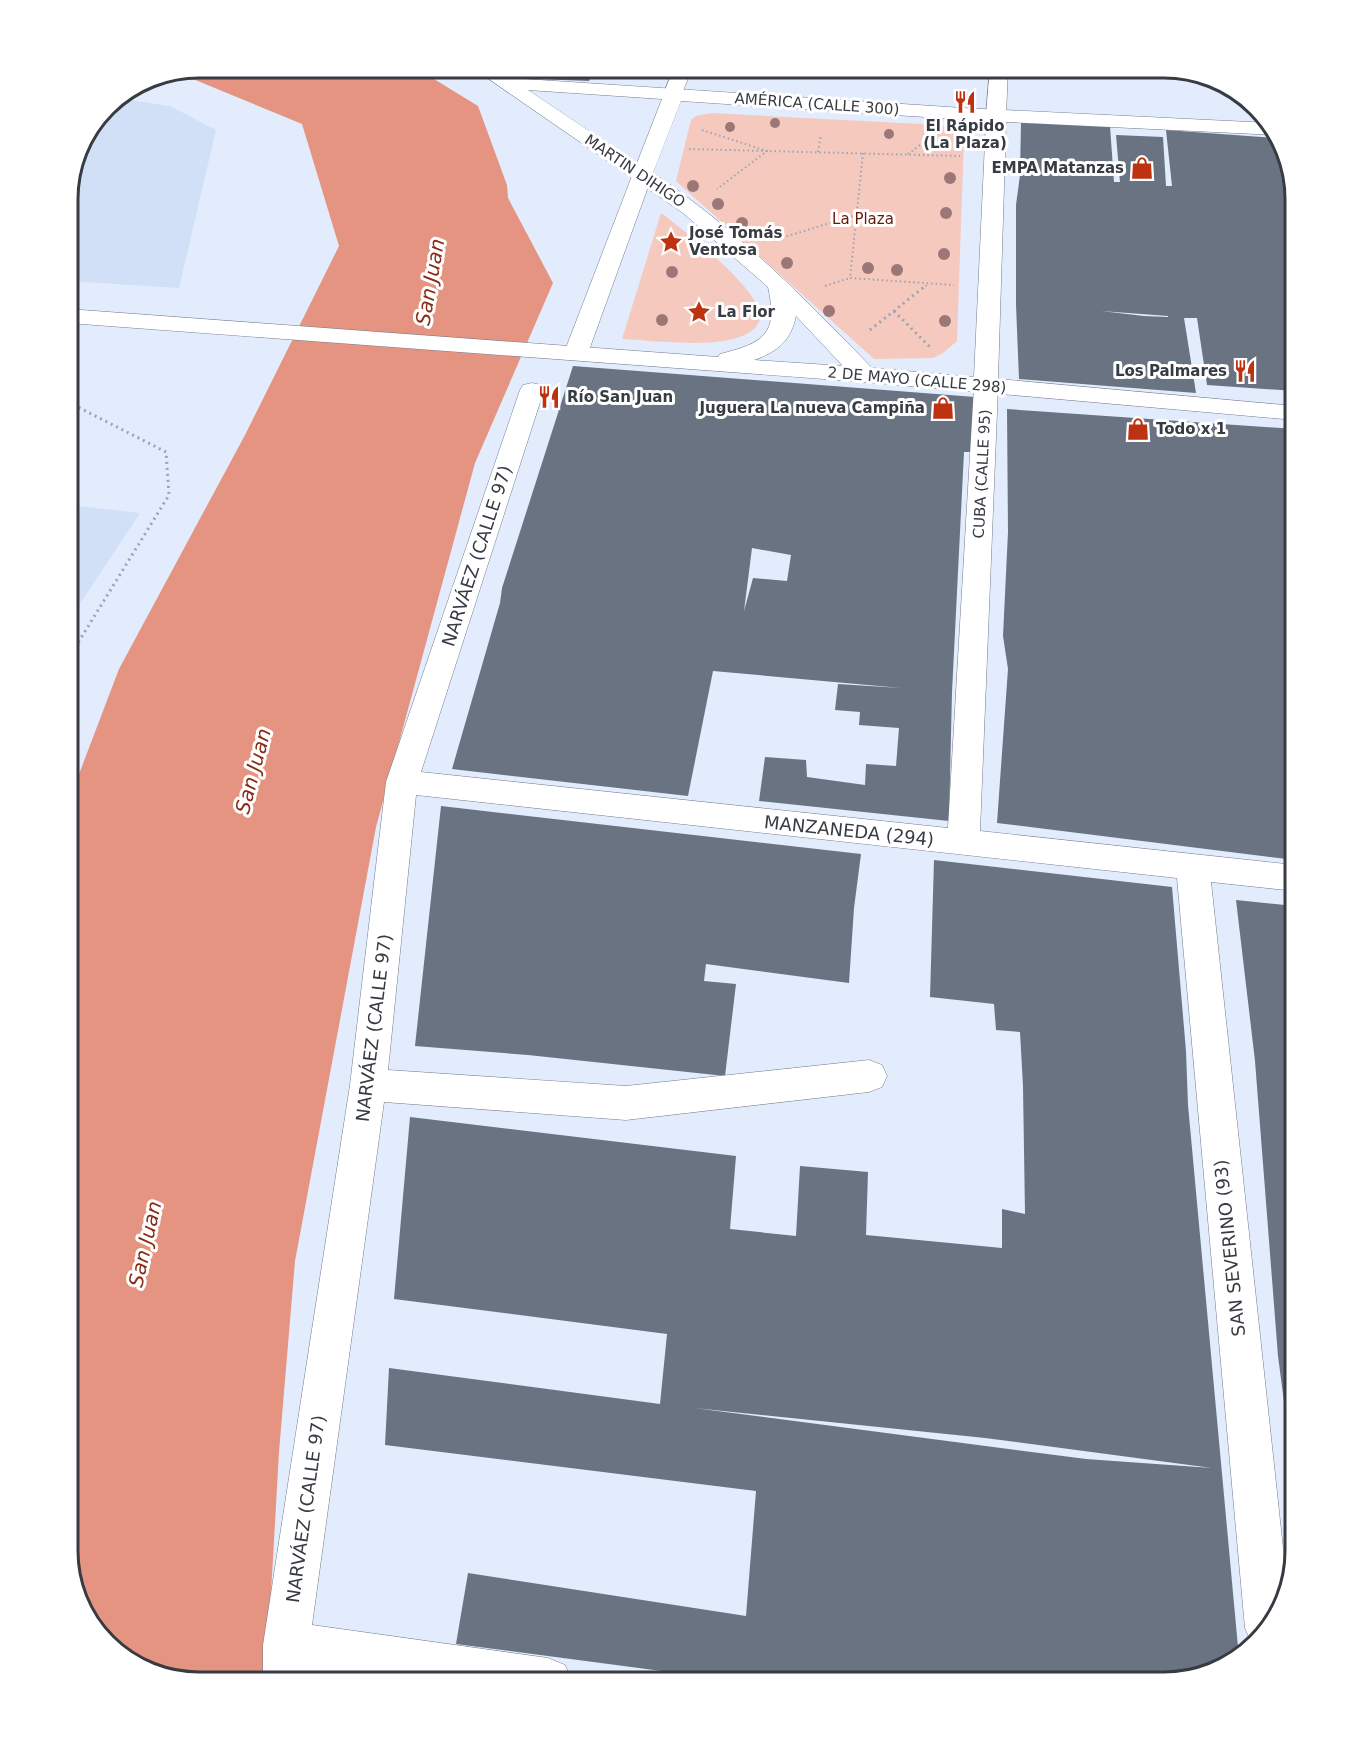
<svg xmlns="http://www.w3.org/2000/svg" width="1363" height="1750" font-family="'DejaVu Sans',sans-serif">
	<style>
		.built { fill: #d2e0f7 }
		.green { fill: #f6c9be }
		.water { fill: #e59481 }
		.building { fill: #6a7382; fill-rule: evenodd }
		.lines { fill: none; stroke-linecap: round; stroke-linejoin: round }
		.street-casing { stroke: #737c8b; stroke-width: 1 }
		.secondary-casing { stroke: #737c8b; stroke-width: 1 }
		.path-far1 { stroke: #9ca4b1; stroke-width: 2; stroke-dasharray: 1.5 3; stroke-linecap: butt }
		.path { stroke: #9ca4b1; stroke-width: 3; stroke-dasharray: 2 4; stroke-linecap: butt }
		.street { fill: #fff; fill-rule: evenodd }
		.secondary { fill: #fff; fill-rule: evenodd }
		.tree { fill: #9b7877 }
		.labels { text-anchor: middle; stroke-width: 6; stroke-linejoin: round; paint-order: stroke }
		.far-street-label { font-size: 15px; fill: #373b42; stroke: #fff }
		.far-poi-label { font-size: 15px; font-weight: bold; fill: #373b42; stroke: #fff; text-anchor: start }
		.far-park-label { font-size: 15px; fill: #611909; stroke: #fff }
		.street-label { font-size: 18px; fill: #373b42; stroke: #fff }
		.water-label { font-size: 20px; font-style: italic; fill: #8a2b16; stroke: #fff }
		.rim { fill: none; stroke: #373b42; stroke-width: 3 }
	</style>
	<rect width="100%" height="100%" fill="#e2ecfd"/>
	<g class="built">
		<path d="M115,98L170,106L216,130L179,288L68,281V190L81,141Z"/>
		<path d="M68,505L140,513L68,622Z"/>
	</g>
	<g class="green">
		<path d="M712,113L940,125L959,133L964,138L957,341L943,353L933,358L874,359L676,181L691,120L696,116Z"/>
		<path d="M661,213C680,227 772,297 759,322C744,354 652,340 622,339Z"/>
	</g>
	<path class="water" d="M199,68H416L478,106L507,185L508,198L553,283L475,463L376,827L295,1261L279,1452L266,1682H198L133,1665L89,1624L68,1551V803L119,669L245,435L339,246L302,124L176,72Z"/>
	<g class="building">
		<path d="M519,68L572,69L595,68L589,81L539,79Z"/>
		<path d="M1021,122L1110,126L1114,182H1120L1116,135L1163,137L1166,186H1172L1166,130L1277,138L1296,199L1295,391L1207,385L1197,318H1184L1196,393L1019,379L1016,305V205L1020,175ZM1101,311L1168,316V317L1144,316Z"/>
		<path d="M573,366L975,397L972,452H964L952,692L949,821L759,801L765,757L806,760L807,777L865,785L866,764L896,766L899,728L859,725L860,712L835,710L838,684L901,688L713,671L688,796L452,769L500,603L502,588ZM752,548L791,555L787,581L753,578L744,611Z"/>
		<path d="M1007,409L1295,429V860L997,823L1008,669L1003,636L1008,532Z"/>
		<path d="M441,806L861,854L854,908L849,983L706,964L704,981L736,984L725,1076L528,1055L415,1046Z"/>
		<path d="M934,860L1172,887L1186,1051L1188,1105L1239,1658L1165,1682H745L456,1644L468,1573L746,1616L756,1491L385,1445L389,1368L660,1404L667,1334L394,1299L410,1117L736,1156L730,1229L796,1236L800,1166L868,1172L866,1235L1002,1248V1209L1025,1214L1023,1086L1020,1032L996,1030L994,1004L930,997ZM694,1408L985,1438L1212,1468L1086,1459Z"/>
		<path d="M1236,900L1295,906V1486L1278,1356L1255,1061Z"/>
	</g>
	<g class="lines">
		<g class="street-casing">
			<g id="street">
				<path d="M674,68H692L680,99H666L663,95Z"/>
				<path d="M990,68H1008L1006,115L1003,119H989L986,115Z"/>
				<path d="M642,170L649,172L652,176L588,353L584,358L576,360L568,358L564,353L632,176L635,172Z"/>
				<path d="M986,380L995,382L998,387L980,831L1295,865V891L1211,882L1287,1585L1278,1617L1252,1644L1245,1628L1177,878L416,795L388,1070L626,1086L869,1060L882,1065L887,1076L882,1087L869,1092L626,1120L384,1102L312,1625L548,1658L565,1665L572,1682H386L310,1672L309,1682H263V1645L350,1085L386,782L520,390L523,385L532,383L541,385L544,390L421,772L948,828L974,387L977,382Z"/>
			</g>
		</g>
		<g class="secondary-casing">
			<path id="secondary" d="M473,68H494L509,78L963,108L1270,123L1276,135L1006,122L998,379L1295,406V420L865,382L68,323V309L718,357L720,354C763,343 779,335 768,287L683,213ZM528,90L662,99L637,163ZM681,101L986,121L974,377L872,368C802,296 738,230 653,173ZM796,316L843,366L754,360C777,352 791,341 796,316Z"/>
		</g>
		<g class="path-far1">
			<path d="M702,130L767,151L717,189"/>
			<path d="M689,149L960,156"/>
			<path d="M818,152L821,135"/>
			<path d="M863,153L850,278L954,285"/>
			<path d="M908,154L924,142"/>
			<path d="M778,239L856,215"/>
			<path d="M825,286L850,278"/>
			<path d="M922,289L928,284"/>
		</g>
		<g class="path">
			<path d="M894,311L930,347"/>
			<path d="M870,330L924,287"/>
			<path d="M68,402L166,452L169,495L68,659"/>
		</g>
		<use href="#street" class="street"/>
		<use href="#secondary" class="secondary"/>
	</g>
	<g class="tree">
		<circle cx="775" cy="123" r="5"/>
		<circle cx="730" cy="127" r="5"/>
		<circle cx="889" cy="134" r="5"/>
		<circle cx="950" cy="178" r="6"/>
		<circle cx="693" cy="186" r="6"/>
		<circle cx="718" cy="204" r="6"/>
		<circle cx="946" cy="213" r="6"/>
		<circle cx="742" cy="223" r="6"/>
		<circle cx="944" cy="254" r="6"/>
		<circle cx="787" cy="263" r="6"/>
		<circle cx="868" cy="268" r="6"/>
		<circle cx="897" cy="270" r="6"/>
		<circle cx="672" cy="272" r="6"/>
		<circle cx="829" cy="311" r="6"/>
		<circle cx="731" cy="312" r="6"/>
		<circle cx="662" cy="320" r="6"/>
		<circle cx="945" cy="321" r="6"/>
	</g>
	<defs>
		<g id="restaurant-bare" transform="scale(1.8)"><path d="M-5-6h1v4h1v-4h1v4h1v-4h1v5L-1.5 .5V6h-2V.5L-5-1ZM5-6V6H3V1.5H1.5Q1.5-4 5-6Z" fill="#bd3210" stroke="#fff" stroke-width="2.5" paint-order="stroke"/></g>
		<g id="shop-bare" transform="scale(1.8)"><path d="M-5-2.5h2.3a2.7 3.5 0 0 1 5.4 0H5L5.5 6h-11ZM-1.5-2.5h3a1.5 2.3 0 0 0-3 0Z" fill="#bd3210" stroke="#fff" stroke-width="2.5" paint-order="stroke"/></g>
		<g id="sight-bare" transform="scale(1.8)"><path d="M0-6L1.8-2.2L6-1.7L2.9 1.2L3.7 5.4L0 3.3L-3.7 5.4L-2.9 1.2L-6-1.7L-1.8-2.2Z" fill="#bd3210" stroke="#fff" stroke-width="2.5" paint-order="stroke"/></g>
	</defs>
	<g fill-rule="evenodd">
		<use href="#restaurant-bare" x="965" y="102"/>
		<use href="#shop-bare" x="1142" y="168"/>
		<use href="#sight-bare" x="671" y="242"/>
		<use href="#sight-bare" x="699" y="312"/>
		<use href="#restaurant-bare" x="1245" y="371"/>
		<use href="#restaurant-bare" x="549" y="397"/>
		<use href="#shop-bare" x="943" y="408"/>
		<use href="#shop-bare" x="1138" y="429"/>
	</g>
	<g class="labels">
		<g class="far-street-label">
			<text transform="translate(817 104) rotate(4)" y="5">AMÉRICA (CALLE 300)</text>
			<text transform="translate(635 171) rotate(34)" y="5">MARTIN DIHIGO</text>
			<text transform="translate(917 380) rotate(5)" y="5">2 DE MAYO (CALLE 298)</text>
			<text transform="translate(982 474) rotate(-87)" y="5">CUBA (CALLE 95)</text>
		</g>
		<g class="far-poi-label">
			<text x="965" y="131" text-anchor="middle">El Rápido<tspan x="965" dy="17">(La Plaza)</tspan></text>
			<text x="1124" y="173" text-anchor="end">EMPA Matanzas</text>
			<text x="689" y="238">José Tomás<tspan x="689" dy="17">Ventosa</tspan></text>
			<text x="717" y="317">La Flor</text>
			<text x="1227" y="376" text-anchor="end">Los Palmares</text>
			<text x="567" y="402">Río San Juan</text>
			<text x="925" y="413" text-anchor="end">Juguera La nueva Campiña</text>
			<text x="1156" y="434">Todo x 1</text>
		</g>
		<g class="far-park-label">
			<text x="863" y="224">La Plaza</text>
		</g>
		<g class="street-label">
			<text transform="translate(477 556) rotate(-72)" y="6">NARVÁEZ (CALLE 97)</text>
			<text transform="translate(849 831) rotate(6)" y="6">MANZANEDA (294)</text>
			<text transform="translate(374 1028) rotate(-83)" y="6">NARVÁEZ (CALLE 97)</text>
			<text transform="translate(1230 1248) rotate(-96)" y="6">SAN SEVERINO (93)</text>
			<text transform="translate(306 1509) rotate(-82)" y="6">NARVÁEZ (CALLE 97)</text>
		</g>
		<g class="water-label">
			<text transform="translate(430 282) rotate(-80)" y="7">San Juan</text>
			<text transform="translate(253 771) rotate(-75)" y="7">San Juan</text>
			<text transform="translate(145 1244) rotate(-77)" y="7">San Juan</text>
		</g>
	</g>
	<path d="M0 0H1363V1750H0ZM199 78H1164A121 121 0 0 1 1285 199V1551A121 121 0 0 1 1164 1672H199A121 121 0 0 1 78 1551V199A121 121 0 0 1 199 78Z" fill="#fff" fill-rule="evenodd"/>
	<path class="rim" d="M199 78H1164A121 121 0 0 1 1285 199V1551A121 121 0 0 1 1164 1672H199A121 121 0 0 1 78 1551V199A121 121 0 0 1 199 78Z"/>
</svg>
